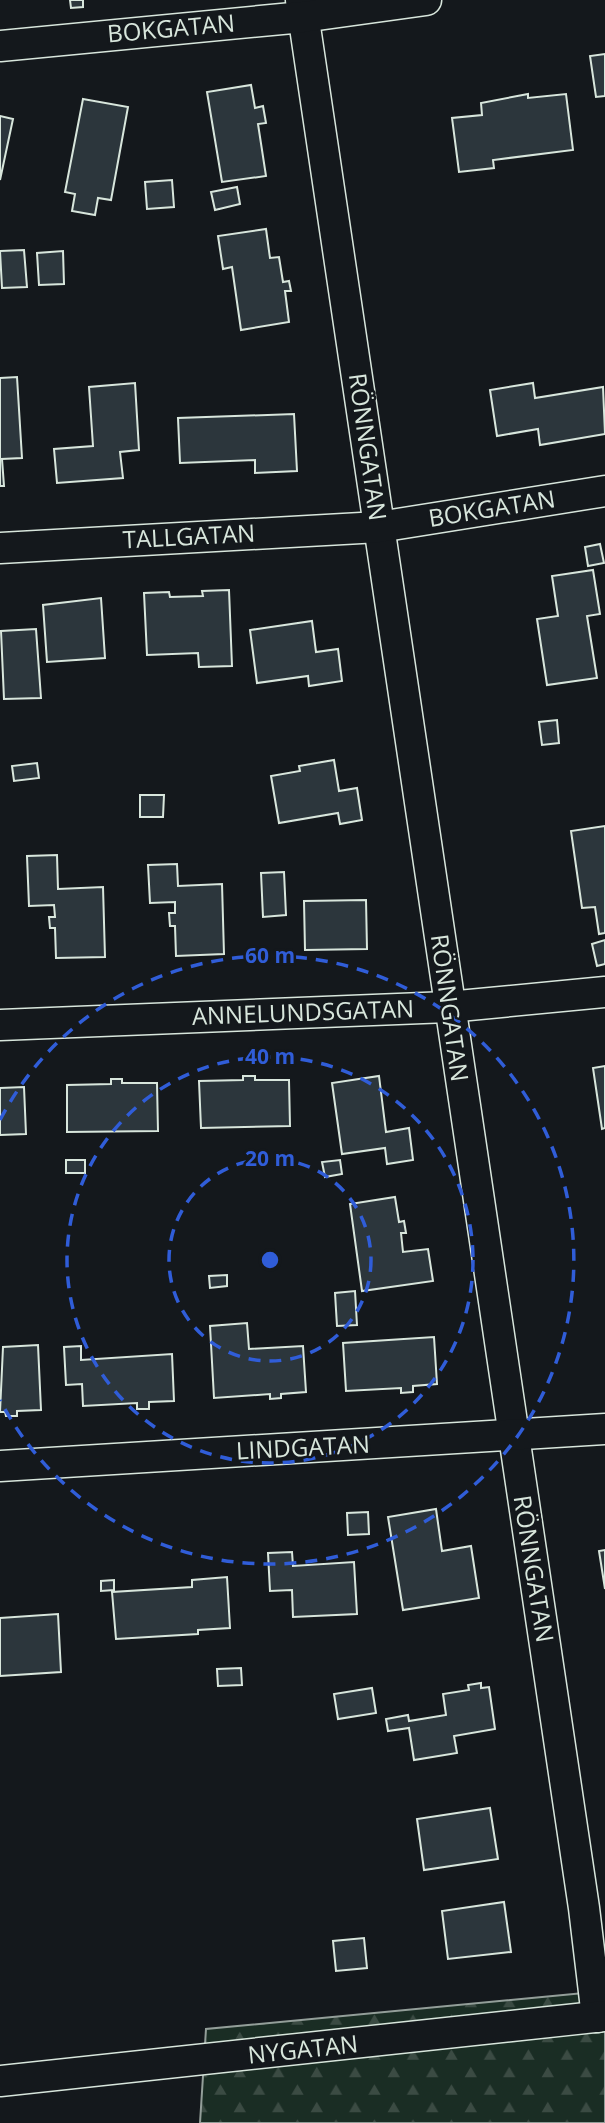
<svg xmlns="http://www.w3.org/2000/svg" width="605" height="2123" font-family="'Open Sans',sans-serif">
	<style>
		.forest { fill: url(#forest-firs); stroke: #939e99; stroke-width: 2 }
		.building { fill: #2c363c; stroke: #d8e6dc; stroke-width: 2 }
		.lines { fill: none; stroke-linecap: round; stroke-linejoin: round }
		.minor-casing { stroke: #d8e6dc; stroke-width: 33 }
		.minor { stroke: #14181c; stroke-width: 30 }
		.ring { fill: none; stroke: #305dd8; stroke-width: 3.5; stroke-dasharray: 12 9 }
		.labels { text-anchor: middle; stroke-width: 5; stroke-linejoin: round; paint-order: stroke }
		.street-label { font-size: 24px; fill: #d8e6dc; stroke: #14181c }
		.centre { fill: #305dd8; stroke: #14181c; stroke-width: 3.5 }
		.ring-label { font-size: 21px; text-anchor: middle; font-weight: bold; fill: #305dd8; stroke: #14181c; stroke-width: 5; stroke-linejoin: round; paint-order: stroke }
	</style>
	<defs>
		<pattern id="forest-firs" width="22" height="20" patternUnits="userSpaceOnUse" patternTransform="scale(1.75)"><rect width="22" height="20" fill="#1a2d24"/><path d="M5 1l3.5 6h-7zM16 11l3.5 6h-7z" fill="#3b4b43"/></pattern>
	</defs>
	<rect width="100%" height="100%" fill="#14181c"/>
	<path class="forest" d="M605,1991V2123H200L206,2029Z"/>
	<g class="building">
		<path d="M70,0H83V7L71,8Z"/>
		<path d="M605,54V96L596,97L590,56Z"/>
		<path d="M251,85L255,108L263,106L266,123L258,124L266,176L222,182L207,92Z"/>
		<path d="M528,94V98L566,94L573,150L493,160L494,168L459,172L452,118L482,115L481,103Z"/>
		<path d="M83,99L128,107L111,200L98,198L95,215L72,211L75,194L65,192Z"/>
		<path d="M0,116L13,119L0,180Z"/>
		<path d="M172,180L174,207L147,209L145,182Z"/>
		<path d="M237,187L240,204L215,210L211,192Z"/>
		<path d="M266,229L270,258L279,257L283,282L289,281L291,291H285L289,322L241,330L232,267L223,269L218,236Z"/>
		<path d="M24,250L27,287L2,288L0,251Z"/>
		<path d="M63,251L64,284L39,285L37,253Z"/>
		<path d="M17,377L22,458L2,459L4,486H0V378Z"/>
		<path d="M135,383L139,450L120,452L123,478L57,483L54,449L93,446L89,387Z"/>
		<path d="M533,383L535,398L603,387L605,434L540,445L538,429L497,436L490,390Z"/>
		<path d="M294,414L297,471L255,473V460L180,463L178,418Z"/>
		<path d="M600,544L604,563L588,566L585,547Z"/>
		<path d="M593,570L600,614L587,616L597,678L547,685L537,619L558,616L552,576Z"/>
		<path d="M229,590L232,666L199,667L198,653L147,655L144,593L169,592L170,597L203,596L202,591Z"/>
		<path d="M101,598L105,658L47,662L43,605Z"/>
		<path d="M312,621L316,652L338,649L342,681L309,686L308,676L257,683L250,630Z"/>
		<path d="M36,629L41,698L4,699L1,631Z"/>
		<path d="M557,720L559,743L542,745L539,722Z"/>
		<path d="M334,760L339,791L357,788L362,820L340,824L338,813L279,823L271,776L300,771L299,766Z"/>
		<path d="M37,763L39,778L14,781L12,766Z"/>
		<path d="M140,795H164L163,817H140Z"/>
		<path d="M605,826V933L599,934L595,907L582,908L571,831Z"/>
		<path d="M57,855L58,889L103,887L105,957L56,958L55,928H50L49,917H55L54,905L29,906L27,856Z"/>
		<path d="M177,864L178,886L222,884L224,954L176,956L175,926H170L169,913H175V902L150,903L148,865Z"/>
		<path d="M284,872L286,915L263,917L261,873Z"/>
		<path d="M366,900L367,949L305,950L304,901Z"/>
		<path d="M605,940V964L597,966L592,944Z"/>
		<path d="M605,1066V1128L602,1129L593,1068Z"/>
		<path d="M243,1076H255V1080H289L290,1126L201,1128L199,1081L243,1080Z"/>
		<path d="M379,1076L386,1132L409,1128L413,1160L387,1164L385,1148L342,1154L332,1083Z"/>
		<path d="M111,1079H122V1083H157L158,1131L67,1132V1085L111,1084Z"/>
		<path d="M24,1087L26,1134L0,1135V1088Z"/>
		<rect x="66" y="1160" width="19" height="13"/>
		<path d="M340,1160L342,1174L325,1177L322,1162Z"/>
		<path d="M395,1197L399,1222L404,1221L406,1233H401L403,1252L428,1249L433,1281L362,1291L350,1204Z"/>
		<path d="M227,1275V1286L210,1288L209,1276Z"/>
		<path d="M355,1291L357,1325L337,1326L335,1293Z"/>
		<path d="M247,1323L249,1349L303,1346L306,1392L281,1394V1398L270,1399V1394L214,1398L210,1326Z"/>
		<path d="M434,1337L437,1384L413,1386V1392L401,1393V1388L346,1391L343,1343Z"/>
		<path d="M38,1345L41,1410L17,1411V1416H6L5,1412H0L3,1347Z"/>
		<path d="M81,1346V1360L172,1354L174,1401L149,1402V1409H137V1403L83,1406L82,1384L66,1385L64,1347Z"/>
		<path d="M436,1509L442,1551L471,1546L479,1598L403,1610L388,1517Z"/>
		<path d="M368,1512L369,1534L348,1535L347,1513Z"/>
		<path d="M605,1550V1589L599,1551Z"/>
		<path d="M292,1552L293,1566L354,1562L357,1614L293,1617L292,1590L270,1591L268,1553Z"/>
		<path d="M227,1577L230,1628L198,1630V1634L116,1639L112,1592L192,1587V1580Z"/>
		<path d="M114,1580V1590L101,1591V1581Z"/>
		<path d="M58,1614L61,1672L0,1676V1618Z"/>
		<path d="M241,1668L242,1685L218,1686L217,1669Z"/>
		<path d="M481,1683V1688L489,1687L495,1729L454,1736L457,1753L414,1760L409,1728L388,1731L386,1719L408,1715L409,1721L446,1715L443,1694L469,1690L468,1685Z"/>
		<path d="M372,1688L376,1713L338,1719L334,1694Z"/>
		<path d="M490,1808L498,1859L424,1870L417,1819Z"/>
		<path d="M504,1902L511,1952L448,1959L442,1911Z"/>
		<path d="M364,1938L367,1968L336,1971L333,1941Z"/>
	</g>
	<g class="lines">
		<g class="minor-casing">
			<g id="minor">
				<path d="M301,0L584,1908L597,2017"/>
				<path d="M0,46L303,17L426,0"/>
				<path d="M0,548L379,527L605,491"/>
				<path d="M0,1025L448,1007L605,992"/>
				<path d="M0,1466L605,1429"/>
				<path d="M0,2081L605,2016"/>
			</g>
		</g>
		<use href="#minor" class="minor"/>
	</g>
	<g class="ring">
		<circle cx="270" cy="1260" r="101"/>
		<circle cx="270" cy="1260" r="203"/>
		<path d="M0 1120A304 304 0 1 1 0 1400"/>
	</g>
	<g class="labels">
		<g class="street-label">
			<text transform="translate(171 29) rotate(-5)" y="8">BOKGATAN</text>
			<text transform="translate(367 447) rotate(82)" y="8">RÖNNGATAN</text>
			<text transform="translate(492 509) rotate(-9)" y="8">BOKGATAN</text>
			<text transform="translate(189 537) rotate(-3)" y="8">TALLGATAN</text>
			<text transform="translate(449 1008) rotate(82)" y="8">RÖNNGATAN</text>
			<text transform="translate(303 1013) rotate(-2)" y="8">ANNELUNDSGATAN</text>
			<text transform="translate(303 1448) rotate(-3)" y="8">LINDGATAN</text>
			<text transform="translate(533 1569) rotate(81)" y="8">RÖNNGATAN</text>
			<text transform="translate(303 2050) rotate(-6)" y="8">NYGATAN</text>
		</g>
	</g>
	<circle cx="270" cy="1260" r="10" class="centre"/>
	<g class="ring-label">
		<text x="270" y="963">60 m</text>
		<text x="270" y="1064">40 m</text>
		<text x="270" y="1166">20 m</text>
	</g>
</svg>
